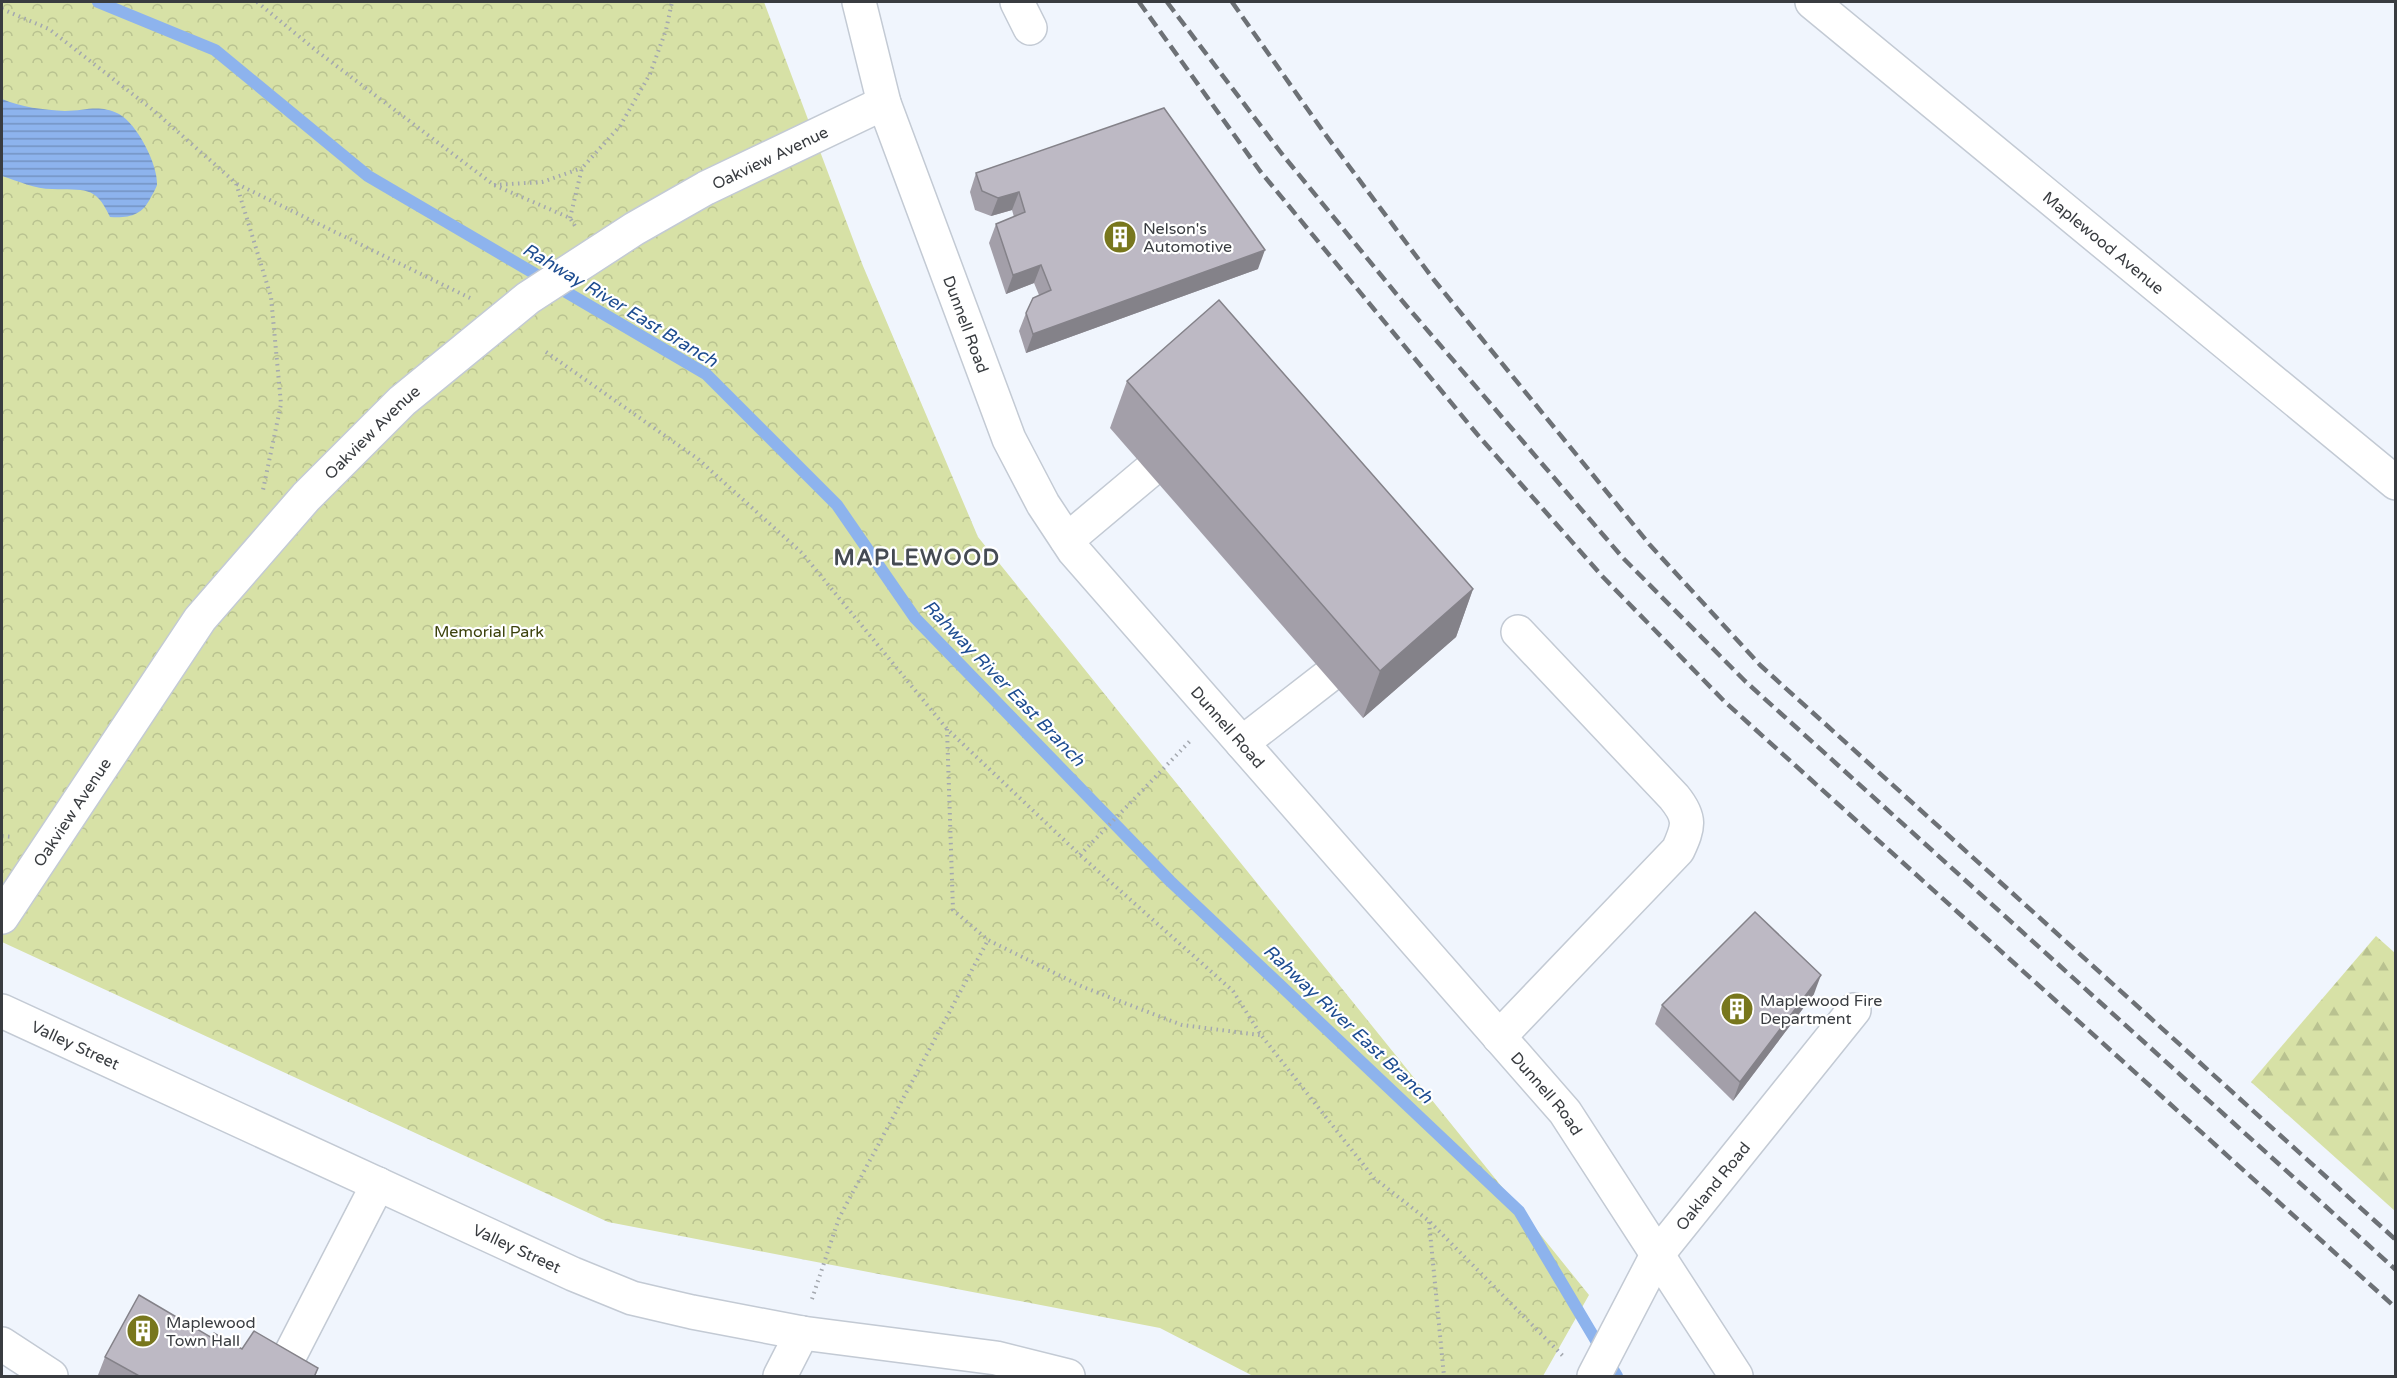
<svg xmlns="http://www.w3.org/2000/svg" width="2397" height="1378" font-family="'Varela Round',sans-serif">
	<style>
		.forest { fill: url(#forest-firs) }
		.park { fill: url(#park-crowns) }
		.water { fill: url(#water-rules) }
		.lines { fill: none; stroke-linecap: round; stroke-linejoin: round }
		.stream { stroke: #8db3ed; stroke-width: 12 }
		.minor-casing { stroke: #c3cad4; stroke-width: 36 }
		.major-casing { stroke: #c3cad4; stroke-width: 36 }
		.path { stroke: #a4a8af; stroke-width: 4; stroke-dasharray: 1.5 4.5; stroke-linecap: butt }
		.minor { stroke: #fff; stroke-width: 33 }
		.major { stroke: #fff; stroke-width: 33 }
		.rail { stroke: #6d7176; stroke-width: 4.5; stroke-dasharray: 12 6; stroke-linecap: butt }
		.wall { fill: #a39fa9 }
		.shaded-wall { fill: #848289 }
		.building { fill: #bdb9c4; stroke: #848289; stroke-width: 1.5 }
		.labels { text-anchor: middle; stroke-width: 4.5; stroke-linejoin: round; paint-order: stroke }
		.street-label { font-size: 16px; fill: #393c40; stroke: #fff }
		.poi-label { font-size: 16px; fill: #393c40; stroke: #fff; text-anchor: start }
		.park-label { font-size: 16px; fill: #3c420c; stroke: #fff }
		.water-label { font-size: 18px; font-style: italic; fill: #1e4d91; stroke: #fff }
		.district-label { font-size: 22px; font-weight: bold; letter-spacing: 1.5px; fill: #454b53; stroke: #fff }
	</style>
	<defs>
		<pattern id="forest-firs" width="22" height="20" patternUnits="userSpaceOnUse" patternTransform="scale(1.5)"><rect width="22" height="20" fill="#d7e1a6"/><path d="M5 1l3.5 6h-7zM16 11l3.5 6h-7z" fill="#b9c290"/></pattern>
		<pattern id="park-crowns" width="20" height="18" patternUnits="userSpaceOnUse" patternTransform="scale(1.5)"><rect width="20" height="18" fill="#d7e1a6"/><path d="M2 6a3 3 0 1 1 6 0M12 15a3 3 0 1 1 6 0" fill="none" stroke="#b9c290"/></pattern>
		<pattern id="water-rules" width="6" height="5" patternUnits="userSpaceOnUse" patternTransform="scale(1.5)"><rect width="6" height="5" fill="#8db3ed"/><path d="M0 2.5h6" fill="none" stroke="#7493c1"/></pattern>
	</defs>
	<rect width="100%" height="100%" fill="#f0f5fd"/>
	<path class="forest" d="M2376,936L2395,953V1211L2251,1082Z"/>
	<path class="park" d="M2,2H764L863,266L978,537L1589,1295L1543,1376H1253L1160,1328L608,1222L2,942Z"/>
	<path class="water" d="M2,99C20,107 44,110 65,111C86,111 98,104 119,114C137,124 158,164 157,185C156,188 153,194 151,197C142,216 129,218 110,217C95,184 84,191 52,189C35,189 18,181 2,176Z"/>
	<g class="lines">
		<path class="stream" d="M98,2L215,50L368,176L706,374L837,505L915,618L1170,881L1519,1211L1617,1376"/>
		<g class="minor-casing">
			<g id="minor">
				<path id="s1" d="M859,2L884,103L1009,439L1043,504L1074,551L1565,1112L1736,1376"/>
				<path d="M1017,2L1030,28"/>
				<path id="s2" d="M1812,2L2396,483"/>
				<path d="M1067,540L1148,472"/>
				<path d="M1242,743L1327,677"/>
				<path id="s3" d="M2,917L200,619L306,497L402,401L528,298L634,229L706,188L884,103"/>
				<path d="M1499,1037L1678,850C1689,826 1691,818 1674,797L1518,632"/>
				<path d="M2,1344L51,1376"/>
				<path d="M290,1355L378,1184"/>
				<path d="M780,1376L802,1333"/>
				<path id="s4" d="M1594,1376L1657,1255L1854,1010"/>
			</g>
		</g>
		<g class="major-casing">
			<g id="major">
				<path id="s5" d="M2,1011L573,1274L632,1298L692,1312L802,1333L996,1358L1068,1376"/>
			</g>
		</g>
		<g class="path">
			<path d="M257,2L318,52L494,185L570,218L575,226"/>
			<path d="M2,9L49,29L153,110L236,183L271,297L281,404L263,490"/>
			<path d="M237,184L470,298"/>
			<path d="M494,185L542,182L582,168"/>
			<path d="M570,218L582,168L620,126L650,74L666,30L672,2"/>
			<path d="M546,352L698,459L802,553L947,729L1080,855L1233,991L1261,1035L1374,1178L1429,1221L1563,1356"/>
			<path d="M947,729L953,910L988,940L1083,987L1182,1025L1260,1035"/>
			<path d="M2,836L13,837"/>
			<path d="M1080,855L1191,740"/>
			<path d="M1429,1222L1444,1376"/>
			<path d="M812,1299L839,1218L988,940"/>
		</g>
		<use href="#minor" class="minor"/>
		<use href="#major" class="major"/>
		<g class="rail">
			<path d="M1139,2L1260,171L1477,434L1603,577L1725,702L2396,1308"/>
			<path d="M1167,2L1282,154L1398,296L1623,558L1745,681L2396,1270"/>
			<path d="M1232,2L1325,134L1434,280L1650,545L1760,665L2396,1240"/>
		</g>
	</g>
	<g class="wall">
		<path d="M976,173L1258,269L1026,353L1019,331L1026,313L1039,295L1034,283L1006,294L989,243L996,224L1014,217L1012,210L991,216L975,210L970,192Z"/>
		<path d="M1127,381L1473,589L1456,637L1363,718L1110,428Z"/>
		<path d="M1814,994L1733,1101L1655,1024L1662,1005Z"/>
		<path d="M212,1338L242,1349L318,1368L315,1377H101L98,1375L105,1357Z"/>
	</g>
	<g class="shaded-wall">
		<path d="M1019,192L1012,210L991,216L998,198Z"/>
		<path d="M1265,250L1258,269L1026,353L1033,334Z"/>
		<path d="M1041,265L1034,283L1006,294L1013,275Z"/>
		<path d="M1473,589L1456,637L1363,718L1380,671Z"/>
		<path d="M1821,975L1814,994L1733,1101L1740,1082Z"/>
	</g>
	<g class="building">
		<path d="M1164,108L1265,250L1033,334L1026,313L1033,298L1051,290L1041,265L1013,275L996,224L1025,212L1019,192L998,198L982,191L976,173Z"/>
		<path d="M1219,300L1473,589L1380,671L1127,381Z"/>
		<path d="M1755,912L1821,975L1740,1082L1662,1005Z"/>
		<path d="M139,1295L212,1338L214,1333L242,1349L254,1331L318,1368L314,1377H141L105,1357Z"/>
	</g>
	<defs>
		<g id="building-disc" transform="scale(1.725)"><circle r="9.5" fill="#78771d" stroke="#fff"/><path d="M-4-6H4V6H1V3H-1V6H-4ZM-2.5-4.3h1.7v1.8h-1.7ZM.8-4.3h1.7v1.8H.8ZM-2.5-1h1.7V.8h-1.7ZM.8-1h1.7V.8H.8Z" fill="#fff"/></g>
	</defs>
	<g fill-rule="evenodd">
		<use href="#building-disc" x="1120" y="237"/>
		<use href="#building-disc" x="1737" y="1009"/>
		<use href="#building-disc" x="143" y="1331"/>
	</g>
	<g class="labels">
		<g class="street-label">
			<text dy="6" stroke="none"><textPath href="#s3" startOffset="1098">Oakview Avenue</textPath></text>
			<text dy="6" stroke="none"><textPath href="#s2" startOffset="378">Maplewood Avenue</textPath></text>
			<text dy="6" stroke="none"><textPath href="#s1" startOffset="340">Dunnell Road</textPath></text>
			<text dy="6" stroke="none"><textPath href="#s3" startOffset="612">Oakview Avenue</textPath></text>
			<text dy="6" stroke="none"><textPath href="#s1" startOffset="826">Dunnell Road</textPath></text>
			<text dy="6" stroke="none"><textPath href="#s3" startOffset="126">Oakview Avenue</textPath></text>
			<text dy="6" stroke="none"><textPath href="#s5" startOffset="81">Valley Street</textPath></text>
			<text dy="6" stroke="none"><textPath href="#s1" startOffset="1312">Dunnell Road</textPath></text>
			<text dy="6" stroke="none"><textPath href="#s4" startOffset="225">Oakland Road</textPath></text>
			<text dy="6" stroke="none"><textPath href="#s5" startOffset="567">Valley Street</textPath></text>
		</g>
		<g class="poi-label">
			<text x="1143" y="234">Nelson's<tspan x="1143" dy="18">Automotive</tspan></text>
			<text x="1760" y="1006">Maplewood Fire<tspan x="1760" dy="18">Department</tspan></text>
			<text x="166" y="1328">Maplewood<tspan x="166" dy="18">Town Hall</tspan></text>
		</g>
		<g class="park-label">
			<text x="489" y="637">Memorial Park</text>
		</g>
		<g class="water-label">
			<text transform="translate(620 305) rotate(31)" y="6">Rahway River East Branch</text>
			<text transform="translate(1004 683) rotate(46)" y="6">Rahway River East Branch</text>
			<text transform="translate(1348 1024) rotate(43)" y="6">Rahway River East Branch</text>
		</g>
		<g class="district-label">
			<text x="917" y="565">MAPLEWOOD</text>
		</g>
	</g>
	<rect width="2397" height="1378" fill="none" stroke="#393c40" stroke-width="6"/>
</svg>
